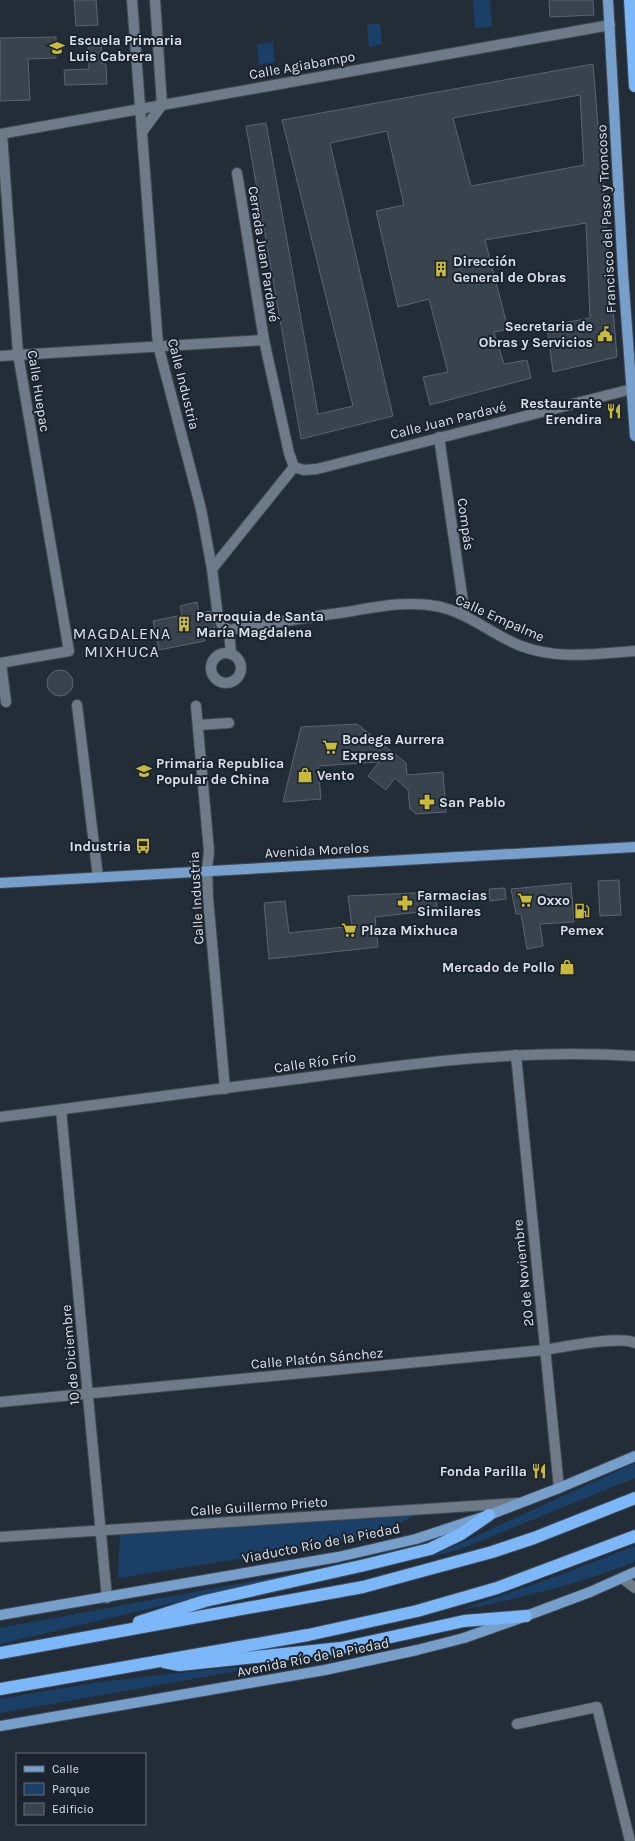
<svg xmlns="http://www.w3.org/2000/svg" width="635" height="1841" font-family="Karla,sans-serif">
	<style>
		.green { fill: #1b4067 }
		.building { fill: #39434e; stroke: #5a6572; fill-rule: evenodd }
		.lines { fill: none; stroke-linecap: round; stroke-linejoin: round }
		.minor-casing { stroke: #424a54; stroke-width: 12 }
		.major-casing { stroke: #424a54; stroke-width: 12 }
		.highway-casing { stroke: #424a54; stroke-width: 14 }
		.minor { stroke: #6e7a87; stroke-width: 10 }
		.major { stroke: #769fcb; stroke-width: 10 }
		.highway { stroke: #7cb7f9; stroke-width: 12 }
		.labels { text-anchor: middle; stroke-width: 4; stroke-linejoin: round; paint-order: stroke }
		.poi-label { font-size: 14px; font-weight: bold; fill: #dbe1e9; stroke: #1a232e; text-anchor: start }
		.street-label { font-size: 14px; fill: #dbe1e9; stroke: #1a232e }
		.quarter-label { font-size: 16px; letter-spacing: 1px; fill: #dbe1e9; stroke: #1a232e }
	</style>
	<rect width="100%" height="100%" fill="#232d38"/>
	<g class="green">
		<path d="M473,0H490L492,26L475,29Z"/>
		<path d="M380,23L382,44L369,47L367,25Z"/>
		<path d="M273,42L275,62L259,65L257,44Z"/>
		<path d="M635,1463V1478L461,1549L428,1558Z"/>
		<path d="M416,1515L380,1533L277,1553L118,1578L120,1535Z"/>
		<path d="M635,1546V1562C578,1584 519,1599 460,1610L560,1575Z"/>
		<path d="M313,1570L0,1644V1628Z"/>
		<path d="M272,1665L0,1713V1699C90,1682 180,1671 272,1665Z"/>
	</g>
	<g class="building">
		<path d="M74,0H96L98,25L76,26Z"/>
		<path d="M549,0H593L594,15L550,17Z"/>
		<path d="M56,37V58L28,59L30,100L0,101V38Z"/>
		<path d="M88,41H101L102,64H106L107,84L65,85L64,70L89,69Z"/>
		<path d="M593,64L617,357L553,372L547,326L590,318L586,223L485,240L508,329L494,332L504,364L527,360L531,378L430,405L423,377L448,372L429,299L398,307L376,211L404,205L387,131L330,143L393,416L301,439L246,126L266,123L318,414L353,406L282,120ZM580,95L584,165L471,186L453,118Z"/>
		<path d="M197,602L199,613L211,611L213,622L215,628L203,630L205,641L159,650L153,621L182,615L180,606Z"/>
		<circle cx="60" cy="683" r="13"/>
		<path d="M357,724L406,763L407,775L443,772L446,812L416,814L410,809L408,790L395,778L386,790L368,776L379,762L318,766L321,799L283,802L301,727Z"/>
		<path d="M619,880L621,915L600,916L598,881Z"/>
		<path d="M571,883L574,922L540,924L543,946L527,949L521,914H516L511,889Z"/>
		<path d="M505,888L506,899L490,901L489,889Z"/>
		<path d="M436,892L437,910L375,917L378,947L269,959L264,903L285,901L289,933L352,926L348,896Z"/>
	</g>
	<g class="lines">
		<g class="minor-casing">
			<g id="minor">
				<path d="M132,0L158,345L201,509L212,569L218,617L222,625L229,630C266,624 303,618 340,613C372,608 403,600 436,606C468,612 492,635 521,646C558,660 596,654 635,651"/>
				<path d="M142,132L162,105L155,0"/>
				<path d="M0,134L610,25"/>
				<path d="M237,173L264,340L289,453L294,467"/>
				<path d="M0,356L264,340"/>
				<path d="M439,437L465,615"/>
				<path d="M212,569L294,467L304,470L317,469L632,389"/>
				<path d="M229,630L231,654"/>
				<circle cx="226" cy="668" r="15"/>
				<path d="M0,663L69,651L18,354L2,134"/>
				<path d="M1,663L6,702"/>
				<path d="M77,705L98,877"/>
				<path d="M196,706L209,851L207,870L208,898L225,1089"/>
				<path d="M198,725L229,723"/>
				<path d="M516,1055L559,1488"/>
				<path d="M61,1110L107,1598"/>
				<path d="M0,1117C99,1105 198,1092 296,1079C409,1064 521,1048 635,1056"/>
				<path d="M0,1402L544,1350C564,1347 620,1335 635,1343"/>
				<path d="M0,1537L517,1503"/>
				<path d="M622,1578L635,1588"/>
				<path d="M517,1724L597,1707L630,1841"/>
			</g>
		</g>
		<g class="major-casing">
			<g id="major">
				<path d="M608,0L623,273L635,436"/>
				<path d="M0,883L635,847"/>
				<path d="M0,1615L338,1557L416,1539L489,1515L559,1488L635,1456"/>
				<path d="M0,1726L325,1670L417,1650L464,1638L526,1616L590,1592L635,1572"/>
			</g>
		</g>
		<g class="highway-casing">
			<g id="highway">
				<path d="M630,0L635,86"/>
				<path d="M139,1622L205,1601L365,1565L430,1549L461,1534L489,1515"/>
				<path d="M0,1653L363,1587L492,1552L534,1538L635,1498"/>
				<path d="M164,1662L179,1665L341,1648L464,1621L526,1616"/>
				<path d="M0,1689L308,1635L417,1611L497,1588L635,1536"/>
			</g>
		</g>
		<use href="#minor" class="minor"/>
		<use href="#major" class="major"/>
		<use href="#highway" class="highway"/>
	</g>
	<defs>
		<g id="school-bare" transform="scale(1.2)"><path d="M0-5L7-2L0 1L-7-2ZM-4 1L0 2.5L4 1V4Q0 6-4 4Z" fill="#caba39" stroke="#1a232e" stroke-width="2.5" paint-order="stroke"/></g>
		<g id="building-bare" transform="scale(1.2)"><path d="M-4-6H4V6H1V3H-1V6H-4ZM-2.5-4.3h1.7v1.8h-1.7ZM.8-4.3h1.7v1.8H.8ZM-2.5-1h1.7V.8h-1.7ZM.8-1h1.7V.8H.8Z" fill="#caba39" stroke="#1a232e" stroke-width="2.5" paint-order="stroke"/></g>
		<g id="civic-bare" transform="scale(1.2)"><path d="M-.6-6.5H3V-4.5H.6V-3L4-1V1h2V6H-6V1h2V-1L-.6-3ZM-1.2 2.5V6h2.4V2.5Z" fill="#caba39" stroke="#1a232e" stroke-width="2.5" paint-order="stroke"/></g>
		<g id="restaurant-bare" transform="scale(1.2)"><path d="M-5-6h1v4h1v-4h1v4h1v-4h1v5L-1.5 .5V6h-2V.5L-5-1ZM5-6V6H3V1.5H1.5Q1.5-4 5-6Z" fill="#caba39" stroke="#1a232e" stroke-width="2.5" paint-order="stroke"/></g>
		<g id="supermarket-bare" transform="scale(1.2)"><path d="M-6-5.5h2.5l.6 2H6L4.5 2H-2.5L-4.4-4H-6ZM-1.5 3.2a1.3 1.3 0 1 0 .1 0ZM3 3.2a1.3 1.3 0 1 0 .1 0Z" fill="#caba39" stroke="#1a232e" stroke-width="2.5" paint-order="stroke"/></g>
		<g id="shop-bare" transform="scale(1.2)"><path d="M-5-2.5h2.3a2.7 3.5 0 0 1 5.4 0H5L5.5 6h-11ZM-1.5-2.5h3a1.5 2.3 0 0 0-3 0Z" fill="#caba39" stroke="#1a232e" stroke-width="2.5" paint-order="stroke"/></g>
		<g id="pharmacy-bare" transform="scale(1.2)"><path d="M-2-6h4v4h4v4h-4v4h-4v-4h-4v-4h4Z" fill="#caba39" stroke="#1a232e" stroke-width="2.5" paint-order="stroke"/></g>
		<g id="bus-bare" transform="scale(1.2)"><path d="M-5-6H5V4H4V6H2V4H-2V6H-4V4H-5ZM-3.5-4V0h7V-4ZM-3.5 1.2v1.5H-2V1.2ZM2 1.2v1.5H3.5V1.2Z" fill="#caba39" stroke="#1a232e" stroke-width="2.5" paint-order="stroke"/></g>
		<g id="fuel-bare" transform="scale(1.2)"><path d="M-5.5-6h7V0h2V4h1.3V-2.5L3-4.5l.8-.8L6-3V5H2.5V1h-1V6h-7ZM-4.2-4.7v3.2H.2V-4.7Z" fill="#caba39" stroke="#1a232e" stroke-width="2.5" paint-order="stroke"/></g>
	</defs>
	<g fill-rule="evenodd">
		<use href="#school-bare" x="57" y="48"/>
		<use href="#building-bare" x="441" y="269"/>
		<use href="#civic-bare" x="605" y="334"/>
		<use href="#restaurant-bare" x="614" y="411"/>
		<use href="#building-bare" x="184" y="624"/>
		<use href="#supermarket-bare" x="330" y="747"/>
		<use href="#school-bare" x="144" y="771"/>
		<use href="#shop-bare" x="305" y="775"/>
		<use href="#pharmacy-bare" x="427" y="802"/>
		<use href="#bus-bare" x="143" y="846"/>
		<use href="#supermarket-bare" x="525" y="900"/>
		<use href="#pharmacy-bare" x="405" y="903"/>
		<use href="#fuel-bare" x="582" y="911"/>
		<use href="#supermarket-bare" x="349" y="930"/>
		<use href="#shop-bare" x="567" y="967"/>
		<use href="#restaurant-bare" x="539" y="1471"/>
	</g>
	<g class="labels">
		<g class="poi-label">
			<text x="69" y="45">Escuela Primaria<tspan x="69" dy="16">Luis Cabrera</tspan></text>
			<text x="453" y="266">Dirección<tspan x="453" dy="16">General de Obras</tspan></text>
			<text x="593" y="331" text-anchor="end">Secretaria de<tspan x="593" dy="16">Obras y Servicios</tspan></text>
			<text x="602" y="408" text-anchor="end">Restaurante<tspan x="602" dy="16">Erendira</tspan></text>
			<text x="196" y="621">Parroquia de Santa<tspan x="196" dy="16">María Magdalena</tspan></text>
			<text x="342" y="744">Bodega Aurrera<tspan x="342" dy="16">Express</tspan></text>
			<text x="156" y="768">Primaria Republica<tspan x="156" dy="16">Popular de China</tspan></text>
			<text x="317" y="780">Vento</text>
			<text x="439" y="807">San Pablo</text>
			<text x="131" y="851" text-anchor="end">Industria</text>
			<text x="417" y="900">Farmacias<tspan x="417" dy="16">Similares</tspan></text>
			<text x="537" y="905">Oxxo</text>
			<text x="361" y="935">Plaza Mixhuca</text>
			<text x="582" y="935" text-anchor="middle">Pemex</text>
			<text x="555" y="972" text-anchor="end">Mercado de Pollo</text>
			<text x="527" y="1476" text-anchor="end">Fonda Parilla</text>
		</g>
		<g class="street-label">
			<text transform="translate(302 65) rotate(-10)" y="5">Calle Agiabampo</text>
			<text transform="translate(606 219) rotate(-93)" y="5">Francisco del Paso y Troncoso</text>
			<text transform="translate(264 254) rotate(81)" y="5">Cerrada Juan Pardavé</text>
			<text transform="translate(184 384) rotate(76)" y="5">Calle Industria</text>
			<text transform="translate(39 391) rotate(81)" y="5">Calle Huepac</text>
			<text transform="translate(448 420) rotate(-14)" y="5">Calle Juan Pardavé</text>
			<text transform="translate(466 524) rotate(82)" y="5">Compás</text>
			<text transform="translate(500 618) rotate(24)" y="5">Calle Empalme</text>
			<text transform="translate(317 850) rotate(-3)" y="5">Avenida Morelos</text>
			<text transform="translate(196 898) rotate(-93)" y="5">Calle Industria</text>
			<text transform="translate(315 1062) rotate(-8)" y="5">Calle Río Frío</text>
			<text transform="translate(523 1273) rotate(-96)" y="5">20 de Noviembre</text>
			<text transform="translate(70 1355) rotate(-95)" y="5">10 de Diciembre</text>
			<text transform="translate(317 1358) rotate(-5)" y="5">Calle Platón Sánchez</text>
			<text transform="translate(259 1506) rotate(-4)" y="5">Calle Guillermo Prieto</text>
			<text transform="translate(321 1543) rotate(-11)" y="5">Viaducto Río de la Piedad</text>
			<text transform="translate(313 1657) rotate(-11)" y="5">Avenida Río de la Piedad</text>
		</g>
		<g class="quarter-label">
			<text x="122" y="639">MAGDALENA<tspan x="122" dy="18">MIXHUCA</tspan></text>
		</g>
	</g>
	<rect x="16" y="1753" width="130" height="72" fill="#1a232e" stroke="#676f79"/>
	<rect x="24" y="1766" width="20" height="6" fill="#769fcb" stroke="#676f79"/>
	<text x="52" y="1773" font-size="12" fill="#dbe1e9">Calle</text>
	<rect x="24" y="1783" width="20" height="12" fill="#1b4067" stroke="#676f79"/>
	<text x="52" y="1793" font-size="12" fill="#dbe1e9">Parque</text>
	<rect x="24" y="1803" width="20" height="12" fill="#39434e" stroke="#676f79"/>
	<text x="52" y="1813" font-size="12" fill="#dbe1e9">Edificio</text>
</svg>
